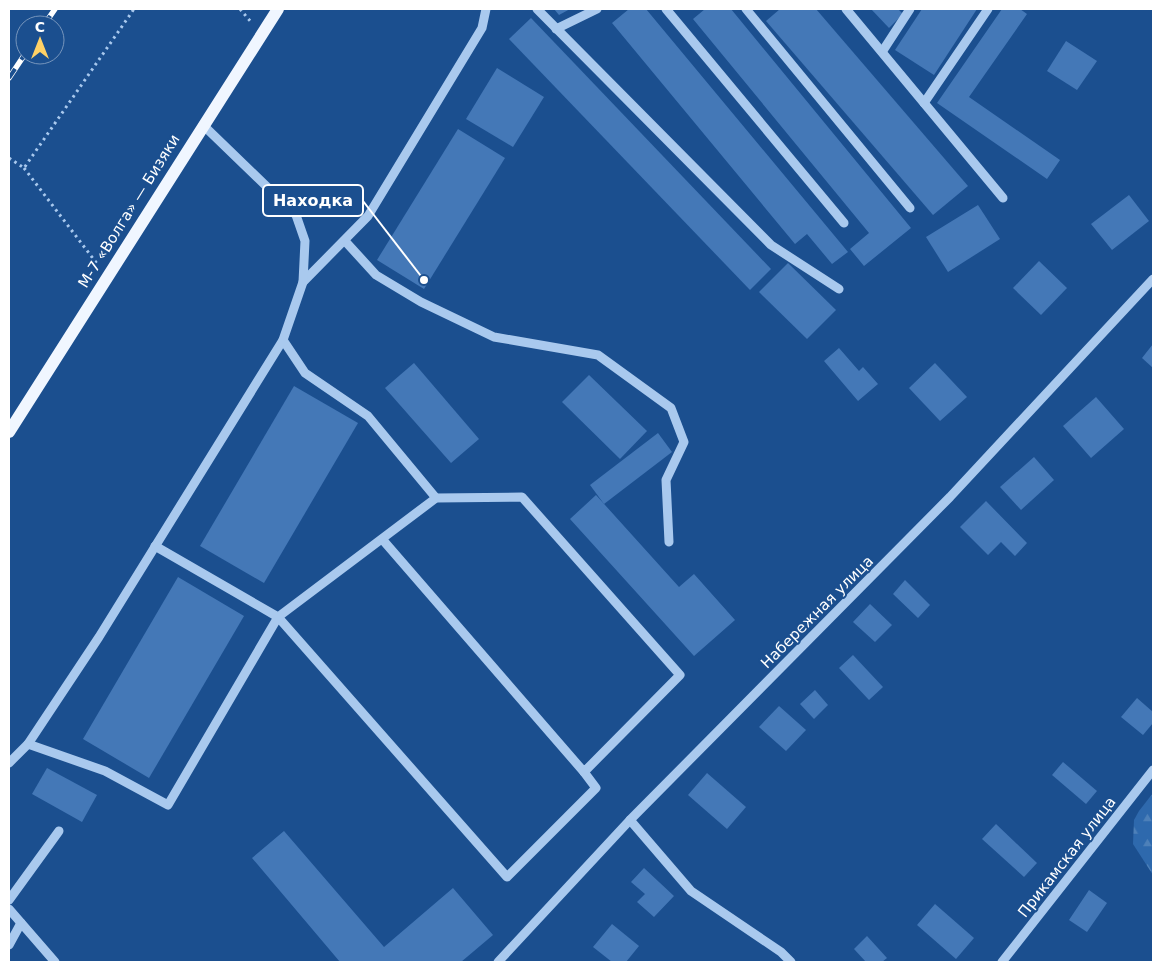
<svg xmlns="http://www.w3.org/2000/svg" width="1162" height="971" font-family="'DejaVu Sans',sans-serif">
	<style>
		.forest { fill: url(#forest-firs) }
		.building { fill: #4478b7 }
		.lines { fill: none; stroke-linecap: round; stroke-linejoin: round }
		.path { stroke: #a9c9ee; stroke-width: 3; stroke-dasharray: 2.5 4; stroke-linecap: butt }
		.minor { stroke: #a9c9ee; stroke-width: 9 }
		.major { stroke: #f0f6ff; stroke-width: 12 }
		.rail-casing { stroke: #fff; stroke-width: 5.5 }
		.rail { stroke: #1b4f8f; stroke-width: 4; stroke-dasharray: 11; stroke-linecap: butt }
		.labels { text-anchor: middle; stroke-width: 4; stroke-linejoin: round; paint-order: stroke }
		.street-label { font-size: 15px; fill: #fff; stroke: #1b4f8f }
		.leader { fill: none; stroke: #fff; stroke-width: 2 }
		.callout-dot { fill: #fff; stroke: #1b4f8f; stroke-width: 2 }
		.callout { fill: #1b4f8f; stroke: #fff; stroke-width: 2 }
		.callout-label { font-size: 16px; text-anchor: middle; font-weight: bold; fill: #fff }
	</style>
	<defs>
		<pattern id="forest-firs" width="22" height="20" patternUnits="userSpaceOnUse" patternTransform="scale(1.25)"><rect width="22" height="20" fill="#2e69ad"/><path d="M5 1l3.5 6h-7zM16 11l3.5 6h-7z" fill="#4d80b9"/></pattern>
	</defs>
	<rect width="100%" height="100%" fill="#1b4f8f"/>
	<path class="forest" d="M1153,793V875L1133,844L1134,820L1139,811Z"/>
	<g class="building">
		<path d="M554,9H570L559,15Z"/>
		<path d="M629,9H646L848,252L832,264L807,234L795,244L612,23Z"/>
		<path d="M705,9H731L911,228L864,266L850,249L869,233L693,19Z"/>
		<path d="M780,9H816L968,186L933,215L766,21Z"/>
		<path d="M871,9H898L903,14L889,28Z"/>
		<path d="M922,9H977L934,75L895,50Z"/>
		<path d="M1002,9H1020L1027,14L969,97L1060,160L1047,179L937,103Z"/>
		<path d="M531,18L771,269L750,290L509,39Z"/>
		<path d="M1066,41L1097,61L1077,90L1047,71Z"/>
		<path d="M497,68L544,97L513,147L466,119Z"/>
		<path d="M458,129L505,158L424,289L377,260Z"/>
		<path d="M1129,195L1149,221L1112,250L1091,224Z"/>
		<path d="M978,205L1000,239L948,272L926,237Z"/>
		<path d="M1039,261L1067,288L1041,315L1013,288Z"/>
		<path d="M788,263L836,310L807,339L759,292Z"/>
		<path d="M1153,344V368L1142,358Z"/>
		<path d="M839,348L859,371L863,367L878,384L858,401L824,361Z"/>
		<path d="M414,363L479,439L451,463L385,388Z"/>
		<path d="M935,363L967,397L940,421L909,388Z"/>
		<path d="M589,375L647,431L620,459L562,402Z"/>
		<path d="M294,386L358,423L264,583L200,546Z"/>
		<path d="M1096,397L1124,429L1091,458L1063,426Z"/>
		<path d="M658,433L672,452L604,504L590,485Z"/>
		<path d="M1034,457L1054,480L1021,510L1000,487Z"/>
		<path d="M596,495L679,587L694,574L735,620L694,656L570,519Z"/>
		<path d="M986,501L1027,543L1015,556L1001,542L988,555L960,527Z"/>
		<path d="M178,577L244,616L149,778L83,739Z"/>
		<path d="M905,580L930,605L918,618L893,594Z"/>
		<path d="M870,604L892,625L875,642L853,622Z"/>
		<path d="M853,655L883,687L869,700L839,668Z"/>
		<path d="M815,690L828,705L814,719L800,704Z"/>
		<path d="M1137,698L1153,712V723L1143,735L1121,717Z"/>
		<path d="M779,706L806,730L786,751L759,727Z"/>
		<path d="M1063,762L1097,791L1086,804L1052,775Z"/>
		<path d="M47,768L97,795L82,822L32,794Z"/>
		<path d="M707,773L746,807L727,829L688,795Z"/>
		<path d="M996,824L1037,863L1024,877L982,839Z"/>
		<path d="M284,831L384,947L453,888L493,935L461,962H340L252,858Z"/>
		<path d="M644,868L674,896L654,917L637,902L645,894L631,882Z"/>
		<path d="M1089,890L1107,903L1087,932L1069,920Z"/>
		<path d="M935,904L974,938L956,959L917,925Z"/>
		<path d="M612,924L639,946L626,962H612L593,947Z"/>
		<path d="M867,936L887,958L882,962H866L854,949Z"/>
	</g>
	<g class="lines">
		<g class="path">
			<path d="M240,9L251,22"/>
			<path d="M9,158L24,168L134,9"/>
			<path d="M24,168L98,265"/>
		</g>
		<g class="minor">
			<path d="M537,9L771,245L839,289"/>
			<path d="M666,9L844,223"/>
			<path d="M746,9L910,208"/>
			<path d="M846,9L1003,198"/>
			<path d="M556,29L597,9"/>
			<path d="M882,52L910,9"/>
			<path d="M924,103L988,9"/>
			<path d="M345,241L376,275L421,302L494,337L598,355L671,408L684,442L666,480L669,542"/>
			<path d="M303,282L368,216L482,28L486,9"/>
			<path d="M283,340L305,373L368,416L436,498"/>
			<path d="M155,546L278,617L436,498L522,497L680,675L584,772L382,539"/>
			<path d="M28,744L105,771L168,805L278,617L507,877L596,788L584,772"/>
			<path d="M9,763L28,744L99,637L283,340L303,282L305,241L296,215L203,125"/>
			<path d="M630,820L691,891L781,952L791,962"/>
			<path d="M9,900L59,831"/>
			<path d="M9,909L55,962"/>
			<path d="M9,945L21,923"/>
			<path d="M498,962L630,820L950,497L1153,279"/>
			<path d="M1002,962L1153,770"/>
		</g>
		<path class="major" d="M9,432L278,9"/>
		<g class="rail-casing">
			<g id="rail">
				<path d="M44,25L55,9"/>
				<path d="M9,78L25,54"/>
			</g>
		</g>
		<use href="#rail" class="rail"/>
	</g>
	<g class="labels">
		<g class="street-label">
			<text transform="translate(129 211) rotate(-58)" y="5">М-7 «Волга» — Бизяки</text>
			<text transform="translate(817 612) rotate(-45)" y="5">Набережная улица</text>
			<text transform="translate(1067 857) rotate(-52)" y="5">Прикамская улица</text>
		</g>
	</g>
	<path class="leader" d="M424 280L363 201"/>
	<circle class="callout-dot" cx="424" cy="280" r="5"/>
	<rect class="callout" x="263" y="185" width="100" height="31" rx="5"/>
	<g class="callout-label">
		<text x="313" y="206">Находка</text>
	</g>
	<rect width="1162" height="971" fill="none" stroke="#ffffff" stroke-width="20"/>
	<g transform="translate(40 40)"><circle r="24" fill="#1b4f8f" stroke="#7695bc"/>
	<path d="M0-4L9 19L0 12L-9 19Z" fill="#ffd166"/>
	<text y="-8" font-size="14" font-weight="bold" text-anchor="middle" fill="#ffffff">С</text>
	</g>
</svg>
